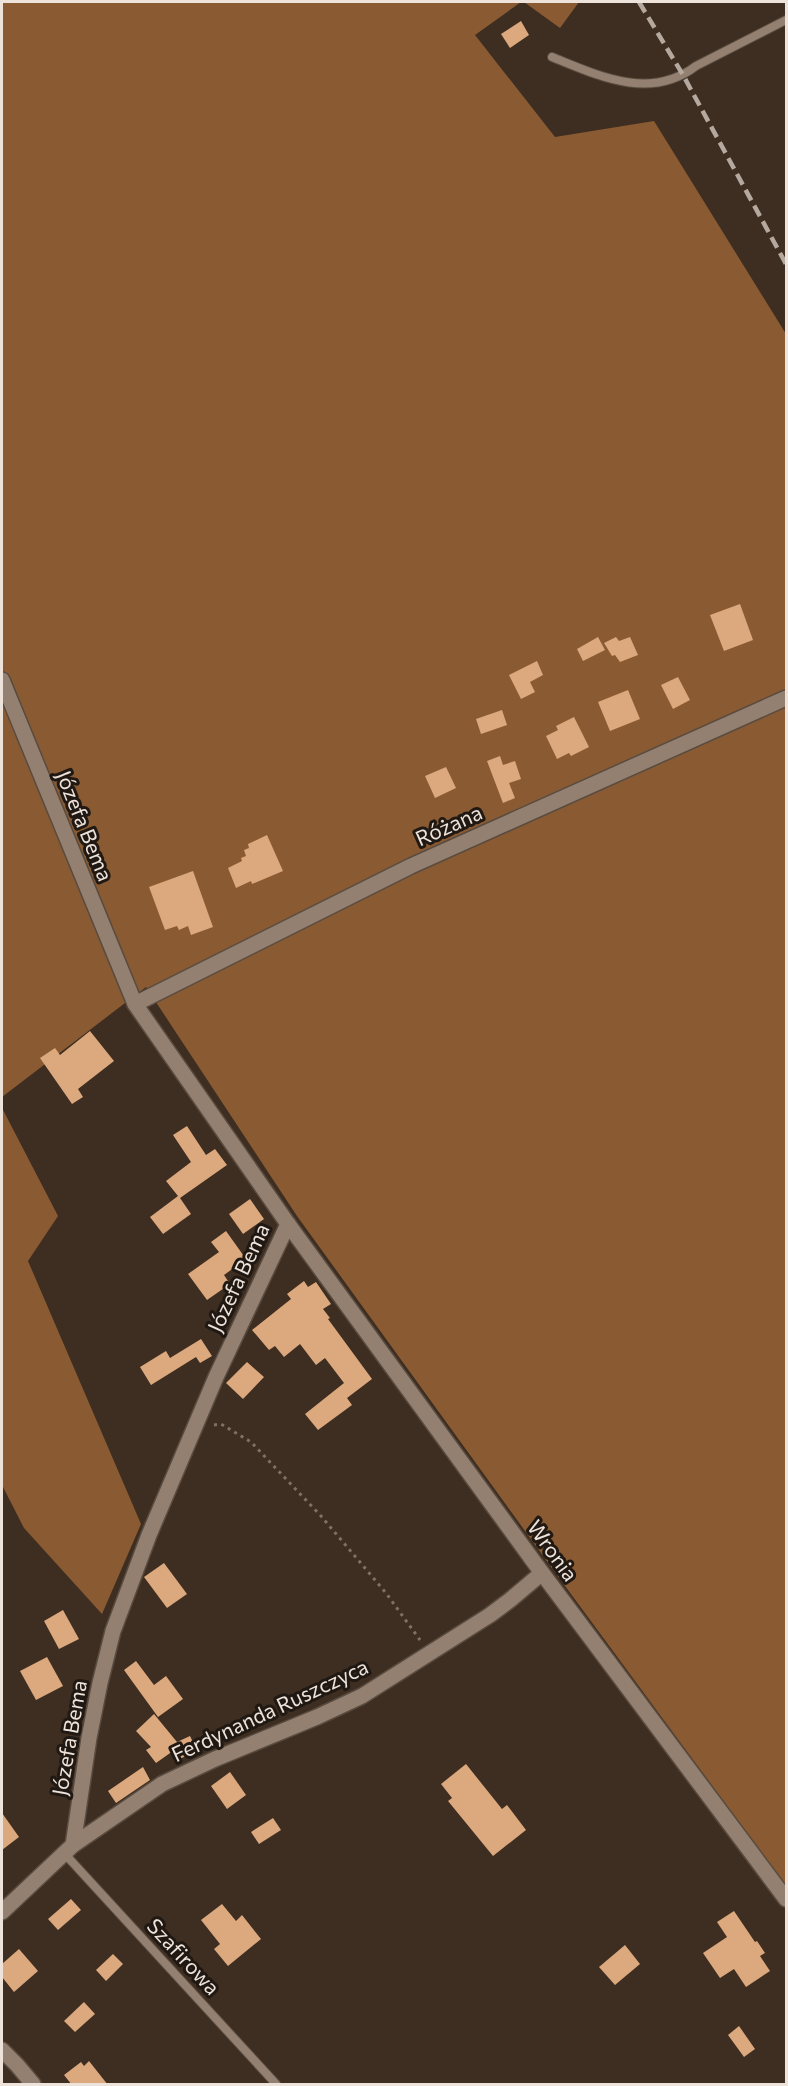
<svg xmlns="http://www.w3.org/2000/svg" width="788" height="2086" font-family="Commissioner,sans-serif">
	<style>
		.forest { fill: #8a5b32 }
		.building { fill: #dca87e }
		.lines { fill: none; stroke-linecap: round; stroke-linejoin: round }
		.service-casing { stroke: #594b40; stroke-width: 10 }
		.minor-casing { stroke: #594b40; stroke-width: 18 }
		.path { stroke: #7f7166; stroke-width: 3; stroke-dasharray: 3 4.5; stroke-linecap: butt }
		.service { stroke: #938070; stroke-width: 8 }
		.minor { stroke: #938070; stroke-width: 15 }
		.rail { stroke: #b5a99f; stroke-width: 4.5; stroke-dasharray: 12 6; stroke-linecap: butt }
		.labels { text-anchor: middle; stroke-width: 6; stroke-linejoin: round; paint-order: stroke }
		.street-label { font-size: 21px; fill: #eee3db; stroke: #201812 }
	</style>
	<rect width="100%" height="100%" fill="#3e2e21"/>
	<g class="forest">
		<path d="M2,2H521L475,35L555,137L654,121L786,334V1886L554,1571L297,1216L146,987L2,1097Z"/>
		<path d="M524,2H579L560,28Z"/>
		<path d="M2,1108L58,1216L28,1261L141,1524L102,1614L24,1528L2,1485Z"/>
	</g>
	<g class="building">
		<path d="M521,21L529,35L510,48L501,34Z"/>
		<path d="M740,604L753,640L724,651L710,615Z"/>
		<path d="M598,637L605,650L583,661L577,649Z"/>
		<path d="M616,637L619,641L630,637L638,655L620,662L615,655L612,656L604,643Z"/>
		<path d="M537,661L543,675L530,682L535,692L521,699L509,675Z"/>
		<path d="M678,677L690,700L673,709L661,685Z"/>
		<path d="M628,690L640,719L610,731L598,702Z"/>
		<path d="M502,710L507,725L481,734L476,719Z"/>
		<path d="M574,717L589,747L571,756L569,753L557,759L546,736L558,730L556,726Z"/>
		<path d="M500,756L503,765L515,761L521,779L509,783L515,798L503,803L487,761Z"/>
		<path d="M446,767L456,788L435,798L425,776Z"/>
		<path d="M267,835L283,871L252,884L251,881L236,888L228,868L242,861L241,858L246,856L244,850L249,848L248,844Z"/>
		<path d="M193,871L213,927L191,935L188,926L179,930L177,926L165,930L149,887Z"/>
		<path d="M90,1031L114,1061L78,1089L83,1097L72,1104L40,1058L55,1048L60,1055Z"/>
		<path d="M187,1126L206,1155L215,1149L227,1165L180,1198L191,1214L163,1234L150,1217L178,1196L166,1181L191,1162L173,1135Z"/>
		<path d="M250,1199L264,1219L243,1234L229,1214Z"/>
		<path d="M226,1231L246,1259L224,1275L230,1284L207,1300L188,1274L219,1252L211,1242Z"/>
		<path d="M304,1281L308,1287L316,1282L331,1304L323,1309L330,1318L328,1319L372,1379L347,1398L352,1405L318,1430L305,1414L344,1383L325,1358L316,1365L300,1344L284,1357L275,1346L269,1350L252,1330L291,1299L287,1294Z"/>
		<path d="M201,1339L212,1356L200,1363L196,1357L151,1385L140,1367L166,1351L170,1358Z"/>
		<path d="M247,1362L264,1377L243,1399L226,1383Z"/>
		<path d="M164,1563L187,1594L167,1608L144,1577Z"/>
		<path d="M63,1610L79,1639L59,1649L44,1621Z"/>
		<path d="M47,1657L63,1686L36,1700L20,1671Z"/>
		<path d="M136,1661L154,1685L166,1676L183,1699L158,1717L124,1670Z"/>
		<path d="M154,1714L177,1742L190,1736L197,1750L178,1760L173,1751L156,1763L146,1750L151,1747L136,1731Z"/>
		<path d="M466,1764L502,1809L507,1805L526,1830L493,1856L448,1801L452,1798L441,1784Z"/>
		<path d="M143,1767L150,1780L116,1803L108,1791Z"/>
		<path d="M230,1772L246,1795L227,1809L211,1786Z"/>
		<path d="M2,1813L19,1837L2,1850Z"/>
		<path d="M273,1818L281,1830L259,1844L251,1832Z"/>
		<path d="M71,1899L81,1910L58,1930L48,1919Z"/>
		<path d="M222,1904L236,1921L242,1915L261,1939L228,1966L214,1949L220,1944L201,1920Z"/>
		<path d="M734,1911L755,1942L757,1941L765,1953L760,1956L770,1971L746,1987L734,1969L720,1978L703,1953L727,1937L717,1922Z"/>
		<path d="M625,1945L640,1964L615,1985L599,1967Z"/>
		<path d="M19,1949L38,1971L14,1992L2,1977V1964Z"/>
		<path d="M113,1954L123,1964L106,1981L96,1970Z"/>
		<path d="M84,2002L95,2014L75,2032L64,2021Z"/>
		<path d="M739,2026L755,2049L744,2057L728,2035Z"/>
		<path d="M89,2061L108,2085H72L64,2075L81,2062L84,2066Z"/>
	</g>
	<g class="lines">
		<g class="service-casing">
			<g id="service">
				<path d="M552,57C599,76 650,101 696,66L786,20"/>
				<path d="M64,1853L276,2084"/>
			</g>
		</g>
		<g class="minor-casing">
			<g id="minor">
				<path d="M2,680L135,1004L288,1224L216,1377L149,1535L113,1631L100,1683L89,1738L73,1845L2,1912"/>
				<path d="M135,1004L411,866L786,698"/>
				<path d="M288,1224L542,1573L786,1899"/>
				<path d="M73,1845L162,1784L215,1759L317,1717L362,1696L490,1615L510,1600L542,1573"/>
				<path d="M2,2050L17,2065L33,2084"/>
			</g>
		</g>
		<path class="path" d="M214,1425L221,1424L251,1442L321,1516L386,1593L420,1640"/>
		<use href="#service" class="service"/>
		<use href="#minor" class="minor"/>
		<path class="rail" d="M639,2L683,75L786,264"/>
	</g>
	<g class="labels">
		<g class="street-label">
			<text transform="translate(84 826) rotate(68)" y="7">Józefa Bema</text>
			<text transform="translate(449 826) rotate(-24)" y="7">Różana</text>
			<text transform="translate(239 1278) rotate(-65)" y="7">Józefa Bema</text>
			<text transform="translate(552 1551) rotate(54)" y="7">Wronia</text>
			<text transform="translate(270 1711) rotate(-25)" y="7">Ferdynanda Ruszczyca</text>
			<text transform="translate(70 1738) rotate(-80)" y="7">Józefa Bema</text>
			<text transform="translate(183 1957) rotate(47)" y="7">Szafirowa</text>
		</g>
	</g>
	<rect width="788" height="2086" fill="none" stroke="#eee3db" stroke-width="6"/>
</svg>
